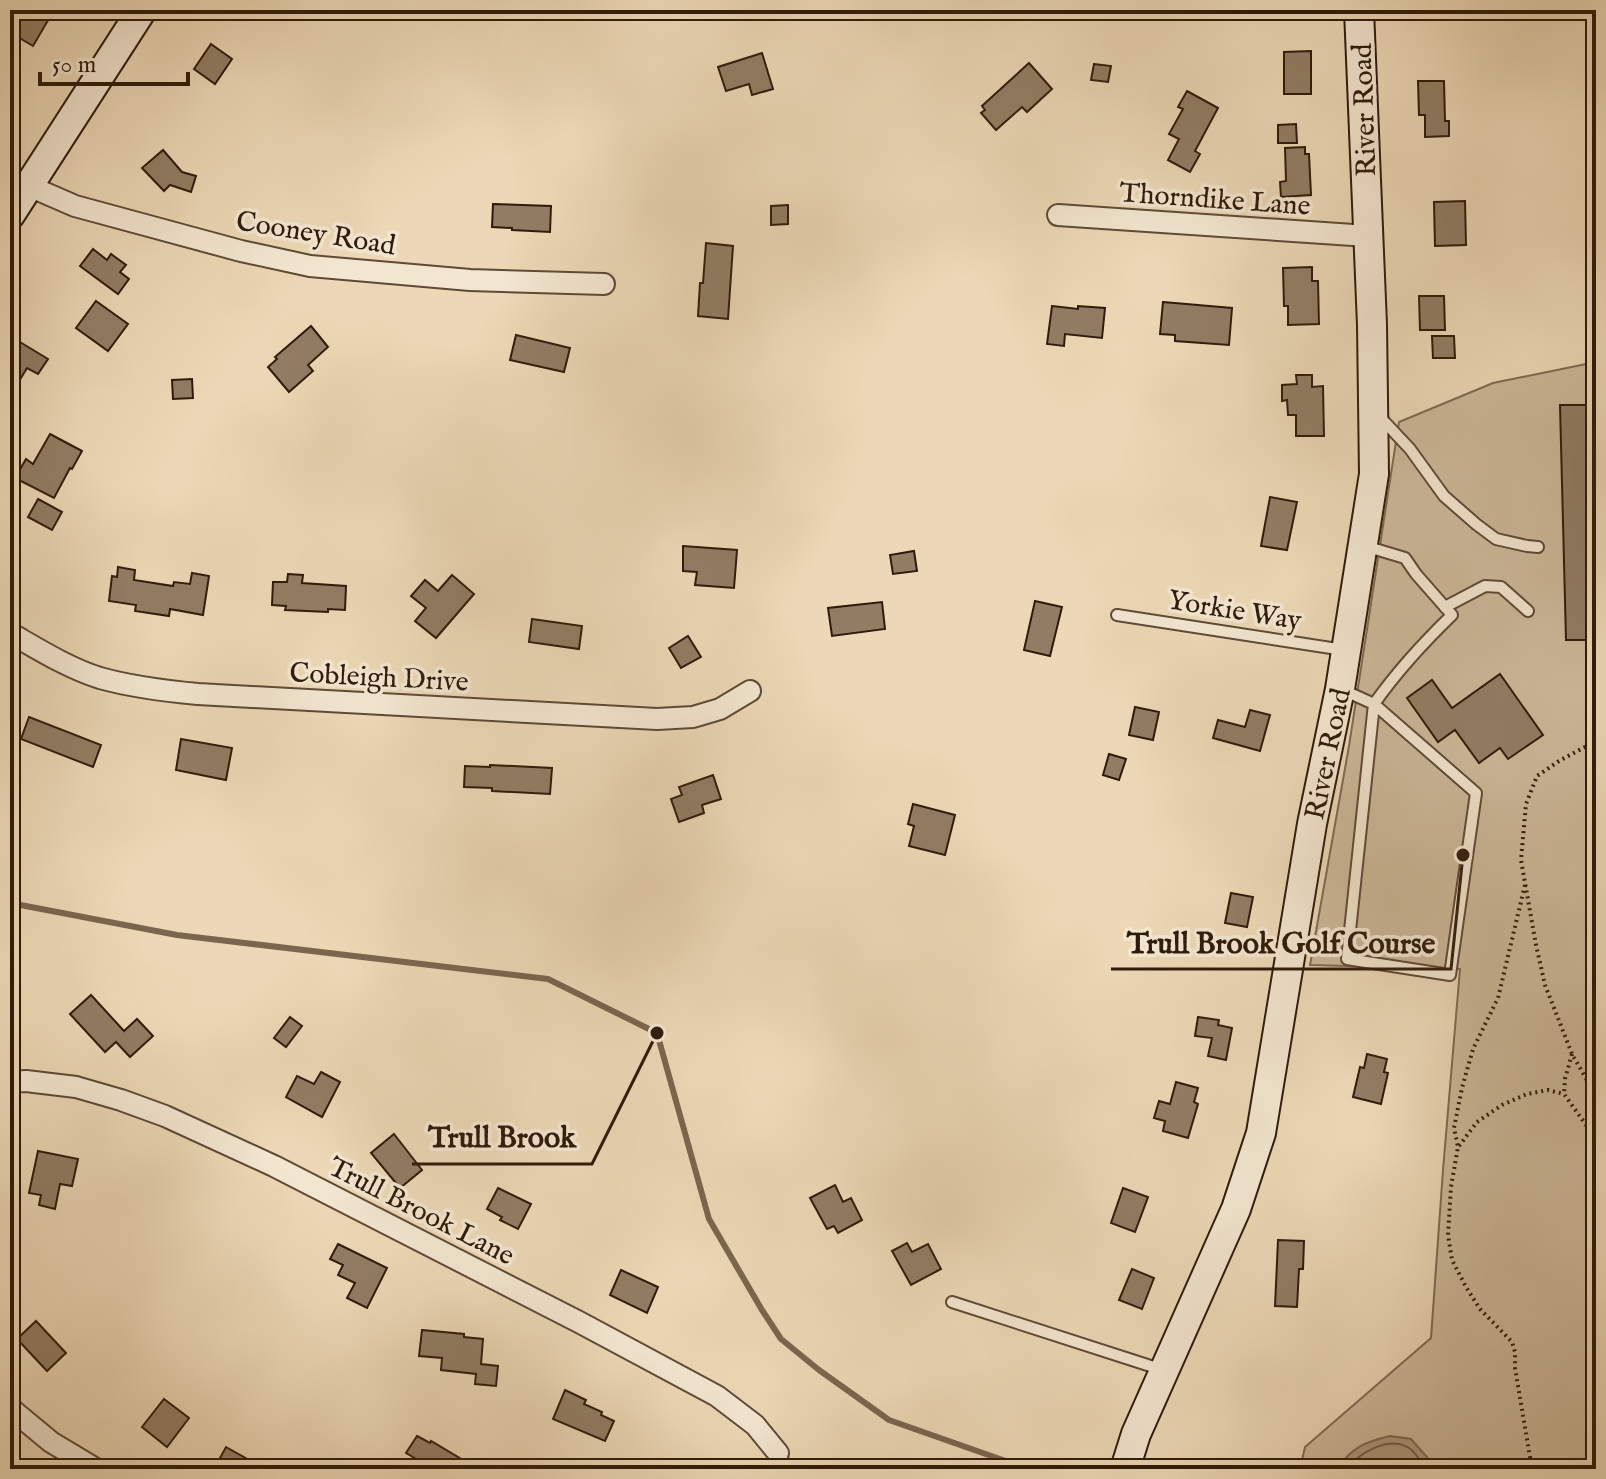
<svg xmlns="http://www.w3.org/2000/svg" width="1606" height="1479" font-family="'IM FELL English',serif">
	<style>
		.green { fill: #ccb899; stroke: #7e6a52; stroke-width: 2 }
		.water { fill: #ac987c; stroke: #7a664f; stroke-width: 2 }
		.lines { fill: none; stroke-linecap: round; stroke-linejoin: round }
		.shore { stroke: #6e5a44; stroke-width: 2 }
		.stream { stroke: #7a664f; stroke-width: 6 }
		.building { fill: #917d64; stroke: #2f1b0b; stroke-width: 2 }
		.service-casing { stroke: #5e4a36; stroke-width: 14 }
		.minor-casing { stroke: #5e4a36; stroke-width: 24 }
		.secondary-casing { stroke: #2f1b0b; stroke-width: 32 }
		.path { stroke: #2f1b0b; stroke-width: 4; stroke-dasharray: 2 4; stroke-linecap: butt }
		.service { stroke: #f3e6d0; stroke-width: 10 }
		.minor { stroke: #f3e6d0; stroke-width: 20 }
		.secondary { stroke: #f3e6d0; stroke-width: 28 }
		.labels { text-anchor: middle; stroke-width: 7; stroke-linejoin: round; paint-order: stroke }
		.street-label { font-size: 28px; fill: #2f1b0b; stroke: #f3e6d0 }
		.leader { fill: none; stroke: #2f1b0b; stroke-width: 3 }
		.callout-dot { fill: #2f1b0b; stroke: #f3e6d0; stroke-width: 3 }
		.callout-label { font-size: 30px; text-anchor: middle; font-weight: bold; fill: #2f1b0b; stroke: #f3e6d0; stroke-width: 7; stroke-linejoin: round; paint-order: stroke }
	</style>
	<rect width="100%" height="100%" fill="#ecd8b6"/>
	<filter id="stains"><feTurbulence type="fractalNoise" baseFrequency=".0025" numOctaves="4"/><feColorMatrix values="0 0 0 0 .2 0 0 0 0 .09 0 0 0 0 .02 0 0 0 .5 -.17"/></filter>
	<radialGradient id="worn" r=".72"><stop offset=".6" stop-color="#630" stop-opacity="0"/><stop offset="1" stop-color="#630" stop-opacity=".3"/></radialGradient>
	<path class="green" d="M1596,362V1469H1300L1305,1447L1431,1338L1443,1170L1460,969L1310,965L1349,746L1399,422L1493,383Z"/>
	<path class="water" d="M1390,1436L1411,1439L1427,1457L1434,1469H1337C1352,1447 1365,1442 1390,1436Z"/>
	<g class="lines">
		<path class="shore" d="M1347,1469C1359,1453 1389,1435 1409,1448C1416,1452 1421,1462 1425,1469"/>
		<path class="stream" d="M10,903L177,935L548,979L657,1033L709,1219L762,1310L781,1339L819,1370L889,1420L1017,1465L1022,1469"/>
	</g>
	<g class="building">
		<path d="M32,10H54L33,46L11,33L23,14L28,16Z"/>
		<path d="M211,44L232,59L215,84L194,69Z"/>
		<path d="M1311,51V94H1284V52Z"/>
		<path d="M762,53L773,89L752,95L749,84L726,91L718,67Z"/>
		<path d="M1029,63L1052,89L1027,112L1022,107L996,130L981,113L985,110L982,106Z"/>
		<path d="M1094,64L1111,66L1108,82L1091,80Z"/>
		<path d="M1418,81H1444L1445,121H1449V136L1425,137V115H1419Z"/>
		<path d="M1187,91L1218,108L1195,151L1200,154L1190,172L1168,160L1179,139L1169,134L1183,109L1178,107Z"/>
		<path d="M1296,124L1297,143H1278V125Z"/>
		<path d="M1305,147V154H1309L1311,195L1281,197L1280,182L1286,181L1285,148Z"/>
		<path d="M163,150L182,172L196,176L191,192L170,185L164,191L142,168Z"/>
		<path d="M1465,201L1466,245L1435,246L1434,202Z"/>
		<path d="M493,204L551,206L550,232L512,230V228L492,227Z"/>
		<path d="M788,205V224L771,225V206Z"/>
		<path d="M706,243L733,246L728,319L698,316L700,283H703Z"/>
		<path d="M93,249L107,260L111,254L126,265L120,272L129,279L118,294L80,266Z"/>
		<path d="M1312,267V281H1318L1319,324L1288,325V306H1284L1283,268Z"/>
		<path d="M1419,296H1444L1445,330H1420Z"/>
		<path d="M96,301L128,324L108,351L76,328Z"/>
		<path d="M1163,302L1232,308L1229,345L1175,341V335L1160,334Z"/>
		<path d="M1052,306L1078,309V306L1105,308L1102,338L1065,334L1064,346L1047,344Z"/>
		<path d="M311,326L328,347L308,365L313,371L289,392L268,367L277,359L275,357Z"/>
		<path d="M516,335L570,348L564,372L510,360Z"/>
		<path d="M10,336L48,359L38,374L27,368L10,396Z"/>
		<path d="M1432,336H1454L1455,358H1433Z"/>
		<path d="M1296,375H1312V387L1323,386L1324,436H1296V415H1288L1287,400L1282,401V385L1297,384Z"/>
		<path d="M192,379L193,398L173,399L172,380Z"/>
		<path d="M1560,405H1596V640H1566Z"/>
		<path d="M50,434L82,451L72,469L70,468L54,498L15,478L26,459L33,464Z"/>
		<path d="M1270,497L1297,502L1287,550L1261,546Z"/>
		<path d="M38,499L62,512L52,530L28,517Z"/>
		<path d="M683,546L737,550L734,588L695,585L697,572L683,571Z"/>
		<path d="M914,551L917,571L893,574L890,555Z"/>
		<path d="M118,567L135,570L134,580L173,586L174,582L190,584L192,573L209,576L203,615L170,609L169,616L135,611L136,605L109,601L112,576L117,577Z"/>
		<path d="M288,574L303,575L302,583L346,586L345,610L328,609V612L285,610L286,606L272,605L273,582H287Z"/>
		<path d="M452,575L474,594L436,638L415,621L426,608L411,596L425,580L438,591Z"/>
		<path d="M1035,601L1062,607L1050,656L1024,650Z"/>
		<path d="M882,602L885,629L832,636L828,608Z"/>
		<path d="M532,619L582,626L579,649L529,642Z"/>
		<path d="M688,636L701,657L681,668L669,648Z"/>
		<path d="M1500,674L1543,735L1508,759L1500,748L1479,763L1455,730L1438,742L1407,698L1432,680L1452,708Z"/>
		<path d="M1135,707L1159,712L1153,740L1129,735Z"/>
		<path d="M1250,710L1270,715L1260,751L1213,738L1218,720L1245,727Z"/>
		<path d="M29,717L101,745L93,767L21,739Z"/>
		<path d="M181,739L232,748L226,780L176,770Z"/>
		<path d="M1109,754L1126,759L1119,780L1103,775Z"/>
		<path d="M490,765L552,768L550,794L492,791V788L464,787L465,766L490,767Z"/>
		<path d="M713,775L721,799L702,805L704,813L679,822L671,799L682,795L679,787Z"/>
		<path d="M913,804L955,815L945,855L909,846L914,826L908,824Z"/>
		<path d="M1231,893L1253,897L1247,927L1225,923Z"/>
		<path d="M91,995L124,1031L137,1019L153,1036L130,1057L116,1042L105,1052L70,1014Z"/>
		<path d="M290,1017L302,1026L286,1047L274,1038Z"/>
		<path d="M1198,1017L1219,1020L1218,1025L1232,1028L1226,1060L1208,1056L1212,1038L1195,1036Z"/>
		<path d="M1367,1054L1387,1059L1384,1072L1388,1073L1381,1104L1353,1097L1360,1067L1364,1068Z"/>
		<path d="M321,1072L340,1082L322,1117L286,1097L297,1076L314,1084Z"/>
		<path d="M1176,1082L1198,1088L1194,1102L1198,1104L1188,1138L1163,1131L1165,1121L1154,1118L1159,1101L1170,1104Z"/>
		<path d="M394,1134L422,1170L400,1188L371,1153Z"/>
		<path d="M38,1151L78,1159L72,1186L60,1184L55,1209L39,1205L41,1195L29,1193Z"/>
		<path d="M835,1185L843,1202L851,1198L862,1220L838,1233L834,1226L827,1229L810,1198Z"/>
		<path d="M498,1188L531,1204L518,1229L500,1220L502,1217L487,1209Z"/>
		<path d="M1123,1188L1148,1197L1135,1232L1111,1223Z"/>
		<path d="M1278,1240L1304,1241L1303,1269H1299L1297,1307L1275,1306Z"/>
		<path d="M907,1243L912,1252L928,1244L941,1269L911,1285L892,1251Z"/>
		<path d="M338,1244L387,1268L367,1308L347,1298L355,1283L338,1275L343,1265L330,1259Z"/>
		<path d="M1132,1269L1154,1278L1142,1309L1119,1300Z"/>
		<path d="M621,1270L658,1287L647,1313L610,1295Z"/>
		<path d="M36,1321L66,1353L47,1371L17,1339Z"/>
		<path d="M422,1330L464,1334V1337L483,1339L481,1364L498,1366L496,1386L475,1384L476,1374L441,1370L442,1358L419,1356Z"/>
		<path d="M565,1390L586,1400L584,1404L602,1412L601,1415L614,1421L605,1441L553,1419Z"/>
		<path d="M164,1399L189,1418L167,1447L142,1427Z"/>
		<path d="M417,1436L430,1443L431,1441L478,1469H418L421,1462L406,1453Z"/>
		<path d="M226,1447L265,1469H214Z"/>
	</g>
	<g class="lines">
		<g class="service-casing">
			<g id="service">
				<path d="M1380,417L1410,449L1444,496L1476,524L1496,539L1527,546L1538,547"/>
				<path d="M1445,607L1485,586L1501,587L1528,611"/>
				<path d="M1117,615L1344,650"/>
				<path d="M1343,690L1374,704L1476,793L1450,975L1347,959L1374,704C1398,670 1422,644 1452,615L1416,574L1405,558L1365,546"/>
				<path d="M952,1302L1163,1370"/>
			</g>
		</g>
		<g class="minor-casing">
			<g id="minor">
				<path d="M29,186L75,206L241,251L310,266L470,280L604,284"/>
				<path d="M1058,215L1368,236"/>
				<path d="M10,633C38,649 68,668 100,678C132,687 165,691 198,694L657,719L693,717L720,709L750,691"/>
				<path d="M10,1082L26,1081L76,1087L121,1100L165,1116L274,1166L579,1322L717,1396L755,1425L778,1453"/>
				<path d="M10,1408L51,1442L96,1469"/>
			</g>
		</g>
		<g class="secondary-casing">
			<g id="secondary">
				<path d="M10,215L142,10"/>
				<path id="s1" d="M1125,1469L1136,1434L1236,1209L1261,1133L1312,824L1340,689L1374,474L1372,325L1359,10"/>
			</g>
		</g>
		<g class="path">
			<path d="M1596,741L1559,761L1537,776L1526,804L1521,860L1536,945L1545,985L1572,1054L1596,1096"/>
			<path d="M1525,885L1498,998L1473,1049L1462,1088L1454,1128L1458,1147L1451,1187L1448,1235L1452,1260L1466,1287L1480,1309L1512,1342L1515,1352V1368L1532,1469"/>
			<path d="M1572,1054L1565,1079L1564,1094L1596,1139"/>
			<path d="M1459,1146L1477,1122L1502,1105L1527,1094L1548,1090L1564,1094"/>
		</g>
		<use href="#service" class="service"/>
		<use href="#minor" class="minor"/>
		<use href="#secondary" class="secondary"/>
	</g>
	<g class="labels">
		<g class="street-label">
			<text transform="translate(1363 110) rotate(-92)" y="10">River Road</text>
			<text transform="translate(1215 198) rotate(4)" y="10">Thorndike Lane</text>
			<text transform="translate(316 232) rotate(9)" y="10">Cooney Road</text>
			<text transform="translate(1235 609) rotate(9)" y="10">Yorkie Way</text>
			<text transform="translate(379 676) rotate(3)" y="10">Cobleigh Drive</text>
			<text dy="10" stroke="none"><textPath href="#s1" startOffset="748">River Road</textPath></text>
			<text transform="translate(422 1210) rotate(27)" y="10">Trull Brook Lane</text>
		</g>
	</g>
	<path class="leader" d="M1463 855L1451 969H1111M657 1033L592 1164H412"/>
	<g class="callout-dot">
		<circle cx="1463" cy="855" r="8"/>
		<circle cx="657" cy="1033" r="8"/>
	</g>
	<g class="callout-label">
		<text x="1281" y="953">Trull Brook Golf Course</text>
		<text x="502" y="1147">Trull Brook</text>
	</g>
	<rect width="1606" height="1479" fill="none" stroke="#ecd8b6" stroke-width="40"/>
	<rect x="12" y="12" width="1582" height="1455" fill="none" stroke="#2f1b0b" stroke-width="4"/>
	<rect x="20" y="20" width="1566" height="1439" fill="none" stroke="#2f1b0b" stroke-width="2"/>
	<path d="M40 72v12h148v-12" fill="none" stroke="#2f1b0b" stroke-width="4"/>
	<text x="52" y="72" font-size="24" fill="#2f1b0b" stroke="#f3e6d0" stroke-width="6" paint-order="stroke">50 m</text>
	<rect width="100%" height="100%" filter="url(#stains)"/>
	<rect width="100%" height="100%" fill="url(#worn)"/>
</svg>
